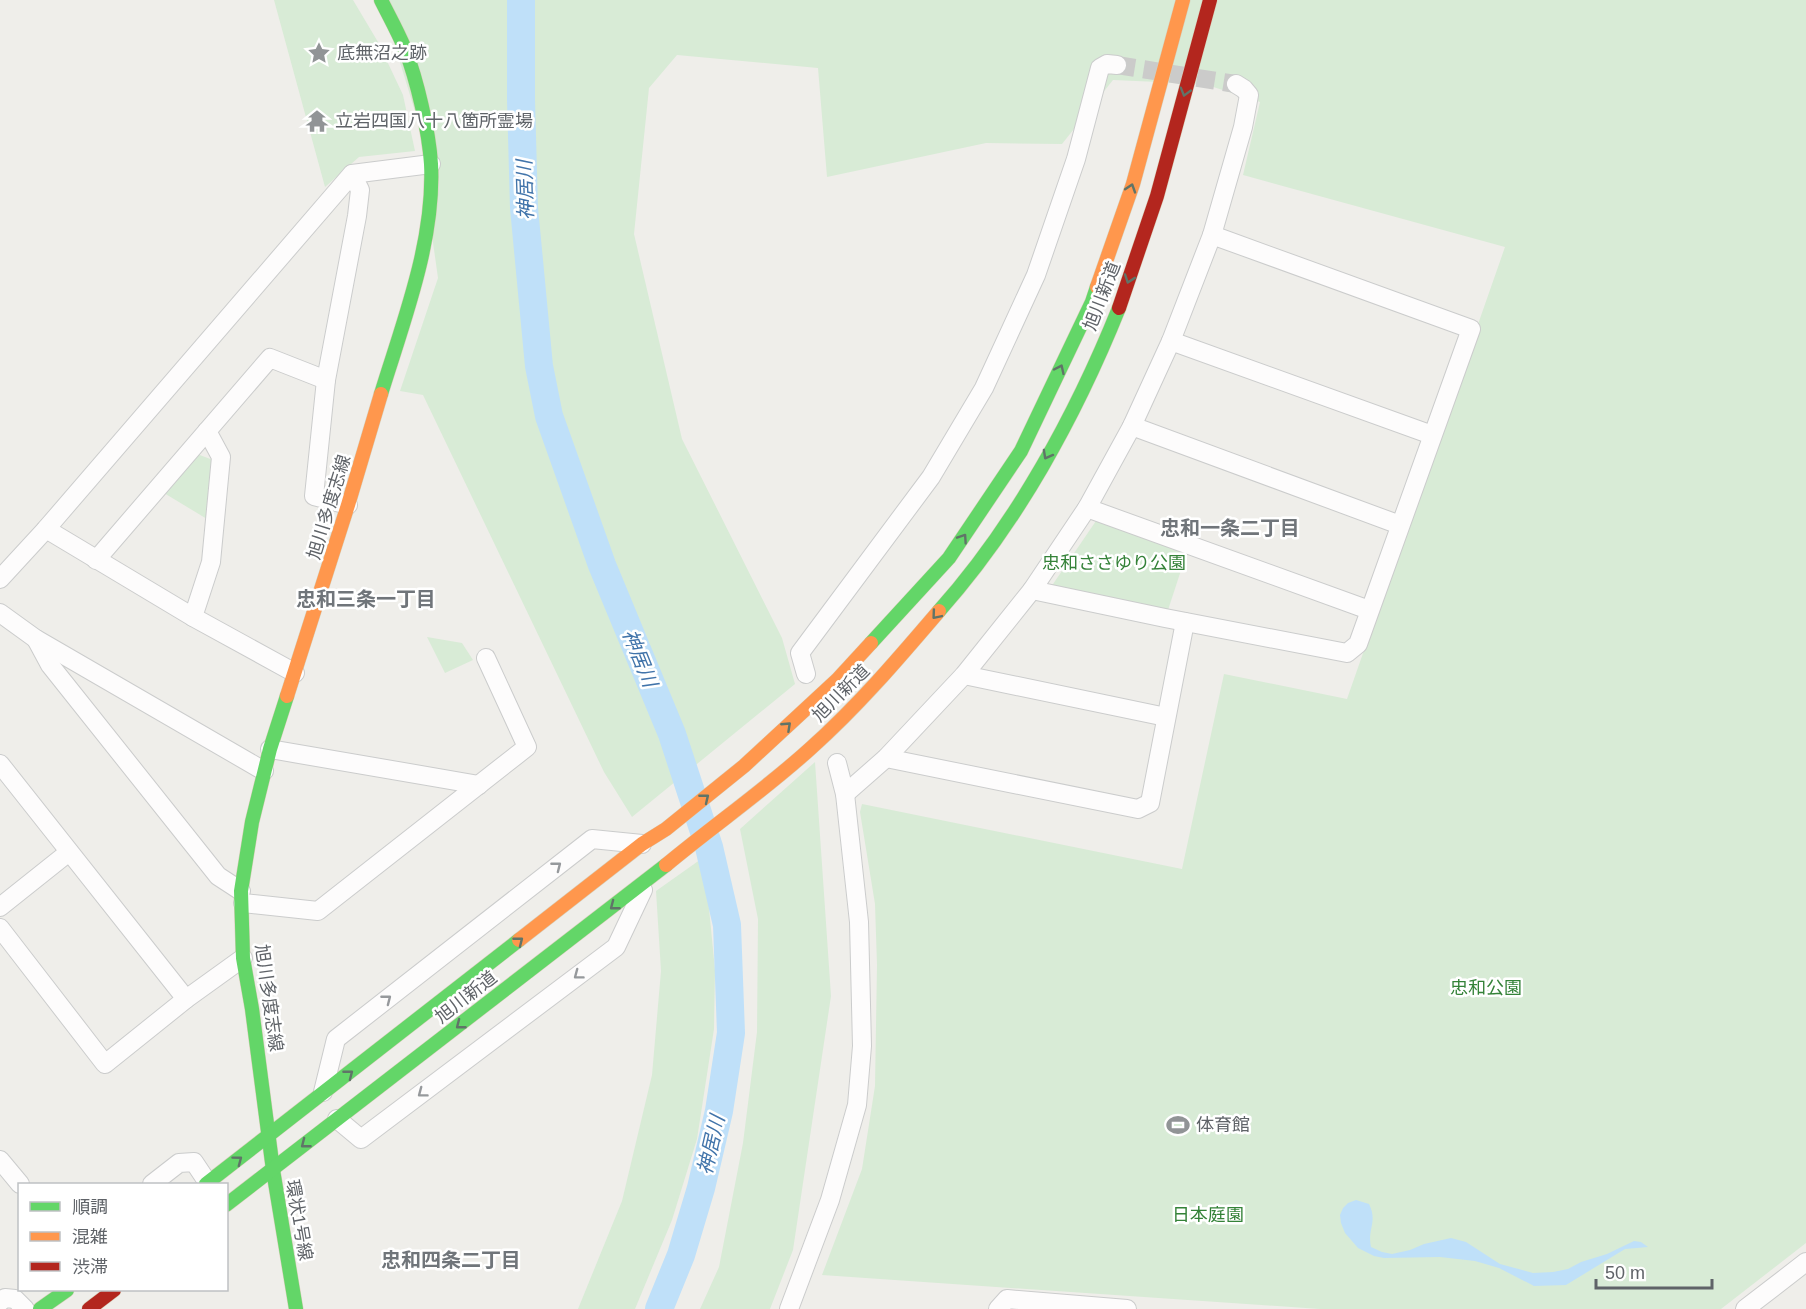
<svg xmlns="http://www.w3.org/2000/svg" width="1806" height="1309" font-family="Helvetica,'Noto Sans JP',sans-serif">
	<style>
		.green { fill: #d8ebd6 }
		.water { fill: #bfe0f9 }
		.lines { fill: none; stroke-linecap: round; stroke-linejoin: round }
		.river { stroke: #bfe0f9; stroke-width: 28 }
		.street-tunnel { stroke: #cbcbca; stroke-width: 18; stroke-dasharray: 18 9; stroke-linecap: butt }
		.street-casing { stroke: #cbcccc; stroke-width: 20 }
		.fast-casing { stroke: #d7ceb8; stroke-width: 15 }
		.slow-casing { stroke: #d7ceb8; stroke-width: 15 }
		.jam-casing { stroke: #d7ceb8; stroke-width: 15 }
		.street { stroke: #fdfcfc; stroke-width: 18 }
		.fast { stroke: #63d668; stroke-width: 14 }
		.slow { stroke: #ff974d; stroke-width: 14 }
		.jam { stroke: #b3261e; stroke-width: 14 }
		.oneway { stroke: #607468 }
		.oneway2 { stroke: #96999c }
		.labels { text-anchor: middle; stroke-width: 5; stroke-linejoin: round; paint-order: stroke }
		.poi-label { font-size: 18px; fill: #5f6368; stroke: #fff; text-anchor: start }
		.street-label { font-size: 18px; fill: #5f6368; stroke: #fff }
		.park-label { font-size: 18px; fill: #348238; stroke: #fff }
		.water-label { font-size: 20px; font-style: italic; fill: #4174aa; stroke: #fff }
		.neighbourhood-label { font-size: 20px; font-weight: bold; fill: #70757a; stroke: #fff }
	</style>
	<rect width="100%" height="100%" fill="#efeeea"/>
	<g class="green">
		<path d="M274,0H353L378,42L403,95L415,151L359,157L325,187Z"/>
		<path d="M381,0H1806V1243L1721,1309H1320L822,1275L862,1169L875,1086L877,965L875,904L860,812L862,804L1182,869L1224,674L1347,699L1505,247L1243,175L1260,102L1204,84L1113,80L1062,144L986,143L827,177L818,68L677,55L649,88L634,234L682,439L782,638L795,684L632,817L604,772L423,395L400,391L438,278L429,214L431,164Z"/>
		<path d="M197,454L213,460L207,519L164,493Z"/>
		<path d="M1098,518L1187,552L1168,610L1051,587Z"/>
		<path d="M427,637L462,643L473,660L445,673Z"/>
		<path d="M815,762L831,996L793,1250L770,1309H700L719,1267L743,1143L757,1032L758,919L740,829Z"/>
		<path d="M704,857L715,970L714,1029L697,1139L672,1220L635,1309H578L622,1201L652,1075L661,971L656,891Z"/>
	</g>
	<path class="water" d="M1356,1200L1369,1204C1378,1222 1367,1229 1371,1247L1382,1252L1392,1254L1410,1250L1424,1244L1451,1238L1466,1242L1500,1264L1533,1273L1553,1272L1568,1269L1581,1262L1607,1254L1634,1241L1641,1242L1648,1247L1625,1249L1566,1285L1534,1286L1499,1268L1475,1261L1440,1257L1384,1258L1374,1256L1358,1248L1345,1233L1341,1223L1340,1215L1343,1208L1348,1203Z"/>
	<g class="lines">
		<path class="river" d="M521,0V100L524,208L539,366L549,416L602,565L672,734L709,847L727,925L731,1033L719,1111L701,1188L681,1255L659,1309"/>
		<path class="street-tunnel" d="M1117,65L1236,84"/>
		<g class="street-casing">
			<g id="street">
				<path d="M1171,341L1432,435"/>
				<path d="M1132,426L1400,525"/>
				<path d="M348,505L314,496L326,380L357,216L360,190L352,174"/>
				<path d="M1087,508L1369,610"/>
				<path d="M46,529L193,617L295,673"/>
				<path d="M96,560L270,358L326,380"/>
				<path d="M0,579L46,529L352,174L431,164"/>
				<path d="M1032,590L1165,618L1347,653L1358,644L1471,329L1212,235"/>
				<path d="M0,613L36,639L264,771"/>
				<path d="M193,617L211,562L221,457L207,431"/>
				<path d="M36,639L50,665L218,876L241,891"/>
				<path d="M806,674L800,653L931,477L984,388L1036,275L1076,159L1100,68L1107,64L1117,65"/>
				<path d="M964,675L1166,717"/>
				<path d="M270,749L479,785"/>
				<path d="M886,758L1138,809L1150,803L1185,622"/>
				<path d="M0,764L186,999"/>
				<path d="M845,794L886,758L964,675L1032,590L1087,508L1132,426L1171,341L1212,235L1243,127L1249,95L1244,89L1236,84"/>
				<path d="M243,903L318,911L527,747L486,658"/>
				<path d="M0,907L69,852"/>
				<path d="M0,928L105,1064L186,999L243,958"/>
				<path d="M323,1092L336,1039L592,839L642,844"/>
				<path d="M337,1119L361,1139L616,947L643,890"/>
				<path d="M0,1160L20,1184"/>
				<path d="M152,1184L179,1163L194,1162L208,1183"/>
				<path d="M0,1302L5,1298L15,1299L25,1309"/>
				<path d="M789,1309L830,1200L857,1105L862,1046L859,922L845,794L837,763"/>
				<path d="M998,1309L1007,1299L1127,1309"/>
				<path d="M1745,1309L1806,1262"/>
			</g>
		</g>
		<g class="fast-casing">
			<g id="fast">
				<path d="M381,0C389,16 398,32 405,49C417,80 429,131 431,164C435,241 403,322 381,394"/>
				<path d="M939,611C1016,525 1076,415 1119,308"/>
				<path d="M871,643L949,558L1021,451L1092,302L1097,287"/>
				<path d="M287,696L270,749L252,822L241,891L243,958L252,1009L273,1170L296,1309"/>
				<path d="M206,1184L519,940"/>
				<path d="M226,1205L666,865"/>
				<path d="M40,1309L67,1290"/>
			</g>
		</g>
		<g class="slow-casing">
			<g id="slow">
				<path d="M1097,287L1133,184L1183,0"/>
				<path d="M287,696L348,505L381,394"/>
				<path d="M666,865C714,825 765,790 811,748C858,706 898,659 939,611"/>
				<path d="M519,940L642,844L666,829L744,766L837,680L871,643"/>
			</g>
		</g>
		<g class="jam-casing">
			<g id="jam">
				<path d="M1119,308L1157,196L1210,0"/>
				<path d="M89,1309L114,1290"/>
			</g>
		</g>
		<use href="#street" class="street"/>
		<use href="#fast" class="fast"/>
		<use href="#slow" class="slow"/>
		<use href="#jam" class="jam"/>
	</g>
	<defs><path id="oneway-chevron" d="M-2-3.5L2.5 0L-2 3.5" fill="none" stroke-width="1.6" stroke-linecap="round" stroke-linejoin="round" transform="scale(1.5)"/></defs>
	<g class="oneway">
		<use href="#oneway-chevron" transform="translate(1185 92) rotate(106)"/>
		<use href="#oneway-chevron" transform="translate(1131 188) rotate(-72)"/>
		<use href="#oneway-chevron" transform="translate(1129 279) rotate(109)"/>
		<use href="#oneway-chevron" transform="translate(1060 369) rotate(-65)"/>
		<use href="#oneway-chevron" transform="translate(1047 455) rotate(119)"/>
		<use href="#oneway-chevron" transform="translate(963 538) rotate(-56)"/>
		<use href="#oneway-chevron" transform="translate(936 615) rotate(130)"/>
		<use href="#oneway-chevron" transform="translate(787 726) rotate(-43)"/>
		<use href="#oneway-chevron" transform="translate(705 798) rotate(-39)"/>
		<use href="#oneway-chevron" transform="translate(614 906) rotate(142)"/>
		<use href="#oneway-chevron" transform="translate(519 941) rotate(-38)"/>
		<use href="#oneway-chevron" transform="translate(460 1025) rotate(142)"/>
		<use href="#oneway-chevron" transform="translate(349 1074) rotate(-38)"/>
		<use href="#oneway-chevron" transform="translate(305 1144) rotate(142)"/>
		<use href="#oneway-chevron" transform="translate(238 1160) rotate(-37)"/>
	</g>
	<g class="oneway2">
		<use href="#oneway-chevron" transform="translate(557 866) rotate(-38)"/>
		<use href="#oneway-chevron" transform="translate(578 975) rotate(143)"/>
		<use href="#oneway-chevron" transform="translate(387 999) rotate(-38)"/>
		<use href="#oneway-chevron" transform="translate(422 1093) rotate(143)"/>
	</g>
	<defs>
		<g id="sight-bare" transform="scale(1.8)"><path d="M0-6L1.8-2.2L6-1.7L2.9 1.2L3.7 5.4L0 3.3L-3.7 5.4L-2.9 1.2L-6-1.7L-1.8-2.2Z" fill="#919496" stroke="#fff" stroke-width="2.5" paint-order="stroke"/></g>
		<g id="temple-bare" transform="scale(1.8)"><path d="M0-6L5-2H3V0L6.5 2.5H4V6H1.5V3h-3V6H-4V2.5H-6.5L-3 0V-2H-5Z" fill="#919496" stroke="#fff" stroke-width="2.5" paint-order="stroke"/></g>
		<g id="stadium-bare" transform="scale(1.8)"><path d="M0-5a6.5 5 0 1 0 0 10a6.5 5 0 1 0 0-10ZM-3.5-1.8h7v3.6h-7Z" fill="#919496" stroke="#fff" stroke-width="2.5" paint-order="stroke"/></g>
	</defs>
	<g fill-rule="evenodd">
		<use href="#sight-bare" x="319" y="53"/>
		<use href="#temple-bare" x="317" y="121"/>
		<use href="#stadium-bare" x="1178" y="1125"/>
	</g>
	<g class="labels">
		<g class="poi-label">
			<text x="337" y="59">底無沼之跡</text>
			<text x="335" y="127">立岩四国八十八箇所霊場</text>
			<text x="1196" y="1131">体育館</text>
		</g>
		<g class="street-label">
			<text transform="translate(1102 296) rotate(-69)" y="6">旭川新道</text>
			<text transform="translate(329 507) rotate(-73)" y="6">旭川多度志線</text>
			<text transform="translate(841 693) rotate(-45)" y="6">旭川新道</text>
			<text transform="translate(466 997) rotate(-38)" y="6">旭川新道</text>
			<text transform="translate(269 998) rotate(82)" y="6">旭川多度志線</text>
			<text transform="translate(299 1220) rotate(80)" y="6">環状1号線</text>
		</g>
		<g class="park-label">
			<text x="1114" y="569">忠和ささゆり公園</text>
			<text x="1486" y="994">忠和公園</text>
			<text x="1208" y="1221">日本庭園</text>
		</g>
		<g class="water-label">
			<text transform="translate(525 190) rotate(-92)" y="7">神居川</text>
			<text transform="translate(640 658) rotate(68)" y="7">神居川</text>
			<text transform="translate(711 1145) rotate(-77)" y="7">神居川</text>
		</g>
		<g class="neighbourhood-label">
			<text x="1230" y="535">忠和一条二丁目</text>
			<text x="366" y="606">忠和三条一丁目</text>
			<text x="451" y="1267">忠和四条二丁目</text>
		</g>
	</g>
	<rect x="18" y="1183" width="210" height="108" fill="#ffffff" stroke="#bfc1c3" stroke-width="1.5"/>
	<rect x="30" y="1202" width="30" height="9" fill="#63d668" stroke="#bfc1c3" stroke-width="1.5"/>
	<text x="72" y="1213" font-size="18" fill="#5f6368">順調</text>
	<rect x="30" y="1232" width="30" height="9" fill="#ff974d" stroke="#bfc1c3" stroke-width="1.5"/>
	<text x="72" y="1243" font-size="18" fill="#5f6368">混雑</text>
	<rect x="30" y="1262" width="30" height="9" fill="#b3261e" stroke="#bfc1c3" stroke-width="1.5"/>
	<text x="72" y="1273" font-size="18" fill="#5f6368">渋滞</text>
	<path d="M1596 1279v9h116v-9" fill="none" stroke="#5f6368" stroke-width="3"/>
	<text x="1605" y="1279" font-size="18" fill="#5f6368" stroke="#ffffff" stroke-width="4.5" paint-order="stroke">50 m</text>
</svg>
